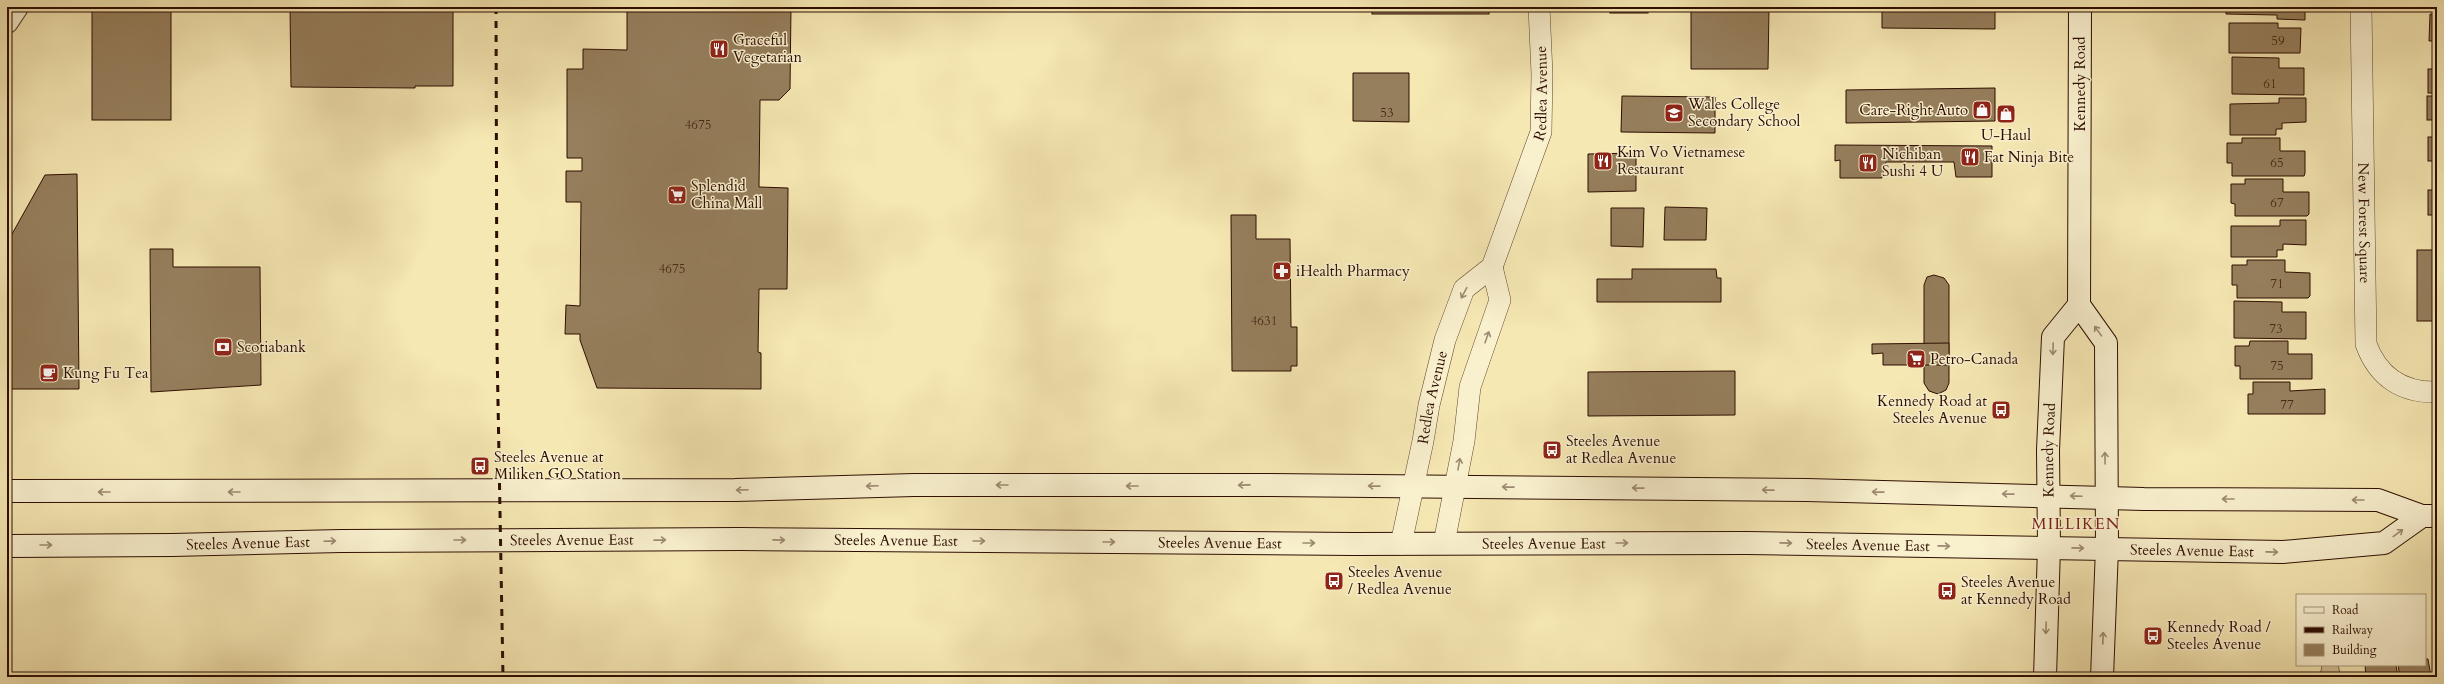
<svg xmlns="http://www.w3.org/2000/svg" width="2444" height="684" font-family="Cardo,serif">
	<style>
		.green { fill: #d4c395; stroke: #80684a }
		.building { fill: #967f5d; stroke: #2d0d00 }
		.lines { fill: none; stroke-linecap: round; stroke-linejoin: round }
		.minor-casing { stroke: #5f442d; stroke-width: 22 }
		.tertiary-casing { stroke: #5f442d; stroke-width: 24 }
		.secondary-casing { stroke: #2d0d00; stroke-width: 24 }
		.minor { stroke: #f9f0ce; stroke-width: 21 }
		.tertiary { stroke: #f9f0ce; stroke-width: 22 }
		.secondary { stroke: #f9f0ce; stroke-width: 22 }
		.rail { stroke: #2d0d00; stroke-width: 3; stroke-dasharray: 7 7; stroke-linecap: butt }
		.oneway { stroke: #9d8a71 }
		.labels { text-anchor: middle; stroke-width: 3; stroke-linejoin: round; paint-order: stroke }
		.number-label { font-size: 13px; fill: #472a17 }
		.poi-label { font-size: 15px; fill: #2d0d00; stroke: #f9f0ce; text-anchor: start }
		.street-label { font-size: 15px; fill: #2d0d00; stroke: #f9f0ce }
		.neighbourhood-label { font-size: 16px; letter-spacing: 1px; fill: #7a1f14; stroke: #f9f0ce }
	</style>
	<rect width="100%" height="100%" fill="#f6e8b3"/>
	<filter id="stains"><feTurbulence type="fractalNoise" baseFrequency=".005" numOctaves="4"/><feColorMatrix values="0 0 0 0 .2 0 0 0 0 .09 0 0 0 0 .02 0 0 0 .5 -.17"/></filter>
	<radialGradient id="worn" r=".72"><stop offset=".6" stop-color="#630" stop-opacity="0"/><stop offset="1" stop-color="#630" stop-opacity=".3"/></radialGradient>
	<path class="green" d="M2322,665H2338L2341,677H2320Z"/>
	<g class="building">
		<rect x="92" y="7" width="79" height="113"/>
		<path d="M290,7H453V86H415V88L291,87Z"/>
		<path d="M627,7H791L790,89L779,100H760L759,187L788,188L787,289H759L758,352L761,353V389L597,388L580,340V334H565L566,305L580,306L581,202H566V171H582V158H567V69H583V49L627,50Z"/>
		<rect x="1372" y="7" width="117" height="7"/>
		<rect x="1610" y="7" width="38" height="6"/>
		<path d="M1691,7H1769L1768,69H1691Z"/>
		<path d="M1882,7H1995V29L1882,28Z"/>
		<path d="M2226,7H2305V20L2277,19V15L2226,14Z"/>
		<path d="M2430,14L2437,15V41H2429Z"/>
		<path d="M2229,23H2278V28H2301L2300,53H2229Z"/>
		<path d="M2232,57L2279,58V68H2304V95L2232,94Z"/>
		<rect x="2428" y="69" width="9" height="24"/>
		<path d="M1353,73H1409V122L1353,121Z"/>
		<path d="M1995,88V121L1846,123V90Z"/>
		<path d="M1622,96L1715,97V133L1621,132Z"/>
		<rect x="2427" y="96" width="10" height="24"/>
		<path d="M2279,98H2306V122L2282,123V129H2276V135H2230V104L2279,103Z"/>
		<rect x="2428" y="137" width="9" height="24"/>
		<path d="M2242,138H2280V151H2305V173L2304,176H2232V163H2227V143H2242Z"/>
		<path d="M1835,145L1992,146V177H1956L1954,162H1886L1882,178H1840V160L1835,161Z"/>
		<path d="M1636,153V191L1588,192V154Z"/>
		<path d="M77,174L79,389H7V243L45,175Z"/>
		<path d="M2245,179H2283V192H2309V214L2307,216H2235V204L2231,203V184H2245Z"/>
		<rect x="2428" y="190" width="9" height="25"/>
		<path d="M1665,207L1707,208L1706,240H1664Z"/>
		<path d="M1611,208H1644L1643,247L1611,246Z"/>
		<path d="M1231,215H1256V239H1290L1291,327H1297V366H1291V371H1232Z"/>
		<path d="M2280,220H2306V245L2283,244V250H2277V257H2231V226H2280Z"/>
		<path d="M150,249H173V267H260L261,385L151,392Z"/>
		<rect x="2417" y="250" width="20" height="71"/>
		<path d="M2247,260H2285V272L2310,273V296L2308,298H2237V285H2232V265H2247Z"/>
		<path d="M1632,269H1716L1717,278H1721V302H1597V279H1632Z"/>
		<path d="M1934,275L1944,278L1949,285V383L1946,390L1938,394L1929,391L1924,383V285L1927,277Z"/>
		<path d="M2234,301L2282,302V312H2306V339L2234,338Z"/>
		<path d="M2250,341H2288V354H2312V379H2240V366H2235V346H2249Z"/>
		<path d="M1949,343V365H1883V353L1872,354V344Z"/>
		<path d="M1735,371V415L1588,416V372Z"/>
		<path d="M2253,382H2290V391L2325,389V414H2248V394H2253Z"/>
		<path d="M2425,659H2428L2431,677H2400L2398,665H2425Z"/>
		<path d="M2365,665H2396L2398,677H2366Z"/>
	</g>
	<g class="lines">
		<g class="minor-casing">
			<g id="minor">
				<path id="s1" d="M2361,7L2366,344C2378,377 2402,393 2437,392"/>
				<path d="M1444,543L1464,441L1470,387L1500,300L1492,267"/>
				<path id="s2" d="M1401,544L1423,441L1429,405L1445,340L1464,289L1492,267L1541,132L1542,74L1539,7"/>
			</g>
		</g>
		<g class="tertiary-casing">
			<path id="tertiary" d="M7,22L17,7"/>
		</g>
		<g class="secondary-casing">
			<g id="secondary">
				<path d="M2080,7L2079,305L2106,343L2107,548L2102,677"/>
				<path d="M7,491L735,490L914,485H1263L1807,490L2144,499L2378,500L2422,516H2437"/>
				<path id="s3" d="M7,546L172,545L341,541L740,539L1354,544L1747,543L2283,552L2384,543L2422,516"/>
				<path id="s4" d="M2045,677L2049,547L2048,450L2053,337L2079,305"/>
			</g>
		</g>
		<use href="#minor" class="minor"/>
		<use href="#tertiary" class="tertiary"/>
		<use href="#secondary" class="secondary"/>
		<path class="rail" d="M496,7L497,347L503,677"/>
	</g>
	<defs><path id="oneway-shaft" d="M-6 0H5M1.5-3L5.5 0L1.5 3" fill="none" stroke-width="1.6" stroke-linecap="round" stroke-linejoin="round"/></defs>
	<g class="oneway">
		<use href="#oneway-shaft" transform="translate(1464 293) rotate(118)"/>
		<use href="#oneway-shaft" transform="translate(2098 331) rotate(-126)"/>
		<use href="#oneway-shaft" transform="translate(1487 337) rotate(-71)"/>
		<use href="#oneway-shaft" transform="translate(2053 349) rotate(92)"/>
		<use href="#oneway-shaft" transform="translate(2105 458) rotate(-91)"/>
		<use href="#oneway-shaft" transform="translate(1459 464) rotate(-80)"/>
		<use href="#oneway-shaft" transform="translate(1002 485) rotate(-180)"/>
		<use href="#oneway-shaft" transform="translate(1244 485) rotate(179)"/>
		<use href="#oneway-shaft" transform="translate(872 486) rotate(178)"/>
		<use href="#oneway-shaft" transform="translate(1132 486) rotate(-180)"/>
		<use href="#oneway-shaft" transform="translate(1374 486) rotate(-179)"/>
		<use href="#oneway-shaft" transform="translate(1508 487) rotate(-179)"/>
		<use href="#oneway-shaft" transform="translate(1638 488) rotate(-179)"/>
		<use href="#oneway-shaft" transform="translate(742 490) rotate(178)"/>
		<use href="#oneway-shaft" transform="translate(1768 490) rotate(-179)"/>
		<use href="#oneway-shaft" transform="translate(104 492) rotate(-180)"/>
		<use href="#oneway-shaft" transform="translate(234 492) rotate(-180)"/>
		<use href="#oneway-shaft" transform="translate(1878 492) rotate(-179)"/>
		<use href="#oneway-shaft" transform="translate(2008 494) rotate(-179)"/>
		<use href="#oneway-shaft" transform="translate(2076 496) rotate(-178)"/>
		<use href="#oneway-shaft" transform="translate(2228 499) rotate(-180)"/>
		<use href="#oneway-shaft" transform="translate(2358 500) rotate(-180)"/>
		<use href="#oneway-shaft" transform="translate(2398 533) rotate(-36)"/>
		<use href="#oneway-shaft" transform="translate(460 540)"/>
		<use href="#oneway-shaft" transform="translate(660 540) rotate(-1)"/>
		<use href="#oneway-shaft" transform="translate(779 540) rotate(1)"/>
		<use href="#oneway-shaft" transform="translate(330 541) rotate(-2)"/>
		<use href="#oneway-shaft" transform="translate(979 541)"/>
		<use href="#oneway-shaft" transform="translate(1109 542)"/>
		<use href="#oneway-shaft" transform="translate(1309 543)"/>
		<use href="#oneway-shaft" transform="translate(1622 543)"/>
		<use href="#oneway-shaft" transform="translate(1786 543) rotate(1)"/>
		<use href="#oneway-shaft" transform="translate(46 545)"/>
		<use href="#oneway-shaft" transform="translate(1944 546) rotate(1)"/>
		<use href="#oneway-shaft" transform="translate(2078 548) rotate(1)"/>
		<use href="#oneway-shaft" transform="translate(2272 552) rotate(1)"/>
		<use href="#oneway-shaft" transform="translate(2046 628) rotate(92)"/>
		<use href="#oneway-shaft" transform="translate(2103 638) rotate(-88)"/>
	</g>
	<defs>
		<g id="restaurant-square" transform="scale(1)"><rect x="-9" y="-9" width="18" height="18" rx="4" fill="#8f2418" stroke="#f9f0ce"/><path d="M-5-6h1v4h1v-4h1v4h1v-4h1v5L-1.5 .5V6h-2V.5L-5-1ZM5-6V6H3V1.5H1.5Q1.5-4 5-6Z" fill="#fff"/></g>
		<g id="shop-square" transform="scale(1)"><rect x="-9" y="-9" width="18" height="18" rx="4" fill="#8f2418" stroke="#f9f0ce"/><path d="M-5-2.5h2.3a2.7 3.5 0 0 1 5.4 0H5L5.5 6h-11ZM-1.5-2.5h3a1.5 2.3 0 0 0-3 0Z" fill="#fff"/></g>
		<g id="school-square" transform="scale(1)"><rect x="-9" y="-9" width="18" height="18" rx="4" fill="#8f2418" stroke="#f9f0ce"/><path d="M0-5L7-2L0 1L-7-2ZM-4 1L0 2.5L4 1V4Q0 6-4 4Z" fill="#fff"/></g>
		<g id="supermarket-square" transform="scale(1)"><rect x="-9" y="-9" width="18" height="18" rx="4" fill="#8f2418" stroke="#f9f0ce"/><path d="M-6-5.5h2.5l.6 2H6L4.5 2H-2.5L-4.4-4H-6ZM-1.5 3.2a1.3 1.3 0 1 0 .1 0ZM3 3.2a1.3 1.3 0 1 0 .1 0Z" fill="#fff"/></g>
		<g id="pharmacy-square" transform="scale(1)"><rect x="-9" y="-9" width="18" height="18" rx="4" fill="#8f2418" stroke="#f9f0ce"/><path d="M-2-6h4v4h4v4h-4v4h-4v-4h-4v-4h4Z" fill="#fff"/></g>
		<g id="bank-square" transform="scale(1)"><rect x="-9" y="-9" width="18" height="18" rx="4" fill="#8f2418" stroke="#f9f0ce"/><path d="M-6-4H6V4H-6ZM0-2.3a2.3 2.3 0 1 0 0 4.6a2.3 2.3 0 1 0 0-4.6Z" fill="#fff"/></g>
		<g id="cafe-square" transform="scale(1)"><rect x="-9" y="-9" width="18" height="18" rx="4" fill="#8f2418" stroke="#f9f0ce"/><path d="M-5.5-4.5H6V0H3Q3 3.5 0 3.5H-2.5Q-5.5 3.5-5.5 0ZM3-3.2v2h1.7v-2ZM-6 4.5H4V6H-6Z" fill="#fff"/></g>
		<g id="bus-square" transform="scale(1)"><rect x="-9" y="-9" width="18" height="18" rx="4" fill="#8f2418" stroke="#f9f0ce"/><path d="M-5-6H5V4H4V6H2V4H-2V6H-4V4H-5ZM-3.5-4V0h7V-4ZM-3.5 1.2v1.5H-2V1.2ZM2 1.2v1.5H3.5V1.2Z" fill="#fff"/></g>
	</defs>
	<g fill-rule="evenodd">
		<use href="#restaurant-square" x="719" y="49"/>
		<use href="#shop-square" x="1982" y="110"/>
		<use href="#school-square" x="1674" y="113"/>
		<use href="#shop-square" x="2006" y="114"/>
		<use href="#restaurant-square" x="1970" y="157"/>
		<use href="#restaurant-square" x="1603" y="161"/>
		<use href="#restaurant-square" x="1868" y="163"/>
		<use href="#supermarket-square" x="677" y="195"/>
		<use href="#pharmacy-square" x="1282" y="271"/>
		<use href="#bank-square" x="223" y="347"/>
		<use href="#supermarket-square" x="1916" y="359"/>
		<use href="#cafe-square" x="49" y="373"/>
		<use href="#bus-square" x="2001" y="410"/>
		<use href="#bus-square" x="1552" y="450"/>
		<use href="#bus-square" x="480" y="466"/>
		<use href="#bus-square" x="1334" y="581"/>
		<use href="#bus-square" x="1947" y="591"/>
		<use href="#bus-square" x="2153" y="636"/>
	</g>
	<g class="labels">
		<g class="number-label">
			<text x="2278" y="45">59</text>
			<text x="2270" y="88">61</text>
			<text x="1387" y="117">53</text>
			<text x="698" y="129">4675</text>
			<text x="2277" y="167">65</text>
			<text x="2277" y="207">67</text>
			<text x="672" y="273">4675</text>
			<text x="2277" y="288">71</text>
			<text x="1264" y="325">4631</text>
			<text x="2276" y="333">73</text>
			<text x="2277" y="370">75</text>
			<text x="2287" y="409">77</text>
		</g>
		<g class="poi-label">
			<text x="733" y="45">Graceful<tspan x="733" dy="17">Vegetarian</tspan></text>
			<text x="1688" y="109">Wales College<tspan x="1688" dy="17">Secondary School</tspan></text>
			<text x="1968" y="115" text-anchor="end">Care-Right Auto</text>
			<text x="2006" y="140" text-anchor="middle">U-Haul</text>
			<text x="1617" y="157">Kim Vo Vietnamese<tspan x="1617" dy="17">Restaurant</tspan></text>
			<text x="1882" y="159">Nichiban<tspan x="1882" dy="17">Sushi 4 U</tspan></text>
			<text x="1984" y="162">Fat Ninja Bite</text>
			<text x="691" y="191">Splendid<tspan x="691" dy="17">China Mall</tspan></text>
			<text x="1296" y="276">iHealth Pharmacy</text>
			<text x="237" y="352">Scotiabank</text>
			<text x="1930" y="364">Petro-Canada</text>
			<text x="63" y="378">Kung Fu Tea</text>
			<text x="1987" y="406" text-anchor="end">Kennedy Road at<tspan x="1987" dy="17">Steeles Avenue</tspan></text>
			<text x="1566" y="446">Steeles Avenue<tspan x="1566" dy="17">at Redlea Avenue</tspan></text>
			<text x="494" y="462">Steeles Avenue at<tspan x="494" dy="17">Miliken GO Station</tspan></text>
			<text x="1348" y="577">Steeles Avenue<tspan x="1348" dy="17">/ Redlea Avenue</tspan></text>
			<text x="1961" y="587">Steeles Avenue<tspan x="1961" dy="17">at Kennedy Road</tspan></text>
			<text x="2167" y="632">Kennedy Road /<tspan x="2167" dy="17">Steeles Avenue</tspan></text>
		</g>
		<g class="street-label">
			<text transform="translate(2080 84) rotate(-90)" y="5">Kennedy Road</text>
			<text dy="5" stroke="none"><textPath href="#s2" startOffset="481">Redlea Avenue</textPath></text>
			<text dy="5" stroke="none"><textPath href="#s1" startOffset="216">New Forest Square</textPath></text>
			<text dy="5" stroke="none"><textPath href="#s2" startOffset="150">Redlea Avenue</textPath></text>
			<text dy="5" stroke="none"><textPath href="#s4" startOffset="227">Kennedy Road</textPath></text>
			<text dy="5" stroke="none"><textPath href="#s3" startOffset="565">Steeles Avenue East</textPath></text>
			<text dy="5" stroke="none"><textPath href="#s3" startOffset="889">Steeles Avenue East</textPath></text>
			<text dy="5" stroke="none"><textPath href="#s3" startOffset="241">Steeles Avenue East</textPath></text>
			<text dy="5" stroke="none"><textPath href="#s3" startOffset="1213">Steeles Avenue East</textPath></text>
			<text dy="5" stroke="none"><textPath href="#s3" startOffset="1537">Steeles Avenue East</textPath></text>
			<text dy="5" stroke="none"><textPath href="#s3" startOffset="1861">Steeles Avenue East</textPath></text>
			<text dy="5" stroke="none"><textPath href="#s3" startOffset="2185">Steeles Avenue East</textPath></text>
		</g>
		<g class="neighbourhood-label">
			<text x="2076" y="529">MILLIKEN</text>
		</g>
	</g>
	<rect width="2444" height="684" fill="none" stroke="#f6e8b3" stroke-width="24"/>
	<rect x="8" y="8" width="2428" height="668" fill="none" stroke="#2d0d00" stroke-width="2"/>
	<rect x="12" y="12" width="2420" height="660" fill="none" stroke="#2d0d00"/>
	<rect x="2296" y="594" width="130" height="72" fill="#f9f0ce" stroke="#a7957c"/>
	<rect x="2304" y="607" width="20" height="6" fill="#f9f0ce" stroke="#a7957c"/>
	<text x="2332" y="614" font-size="12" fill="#2d0d00">Road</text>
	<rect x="2304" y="627" width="20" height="6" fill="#2d0d00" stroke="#a7957c"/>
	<text x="2332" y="634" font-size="12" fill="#2d0d00">Railway</text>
	<rect x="2304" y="644" width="20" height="12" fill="#967f5d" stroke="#a7957c"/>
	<text x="2332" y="654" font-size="12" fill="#2d0d00">Building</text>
	<rect width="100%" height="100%" filter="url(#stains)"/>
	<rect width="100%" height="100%" fill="url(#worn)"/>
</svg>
